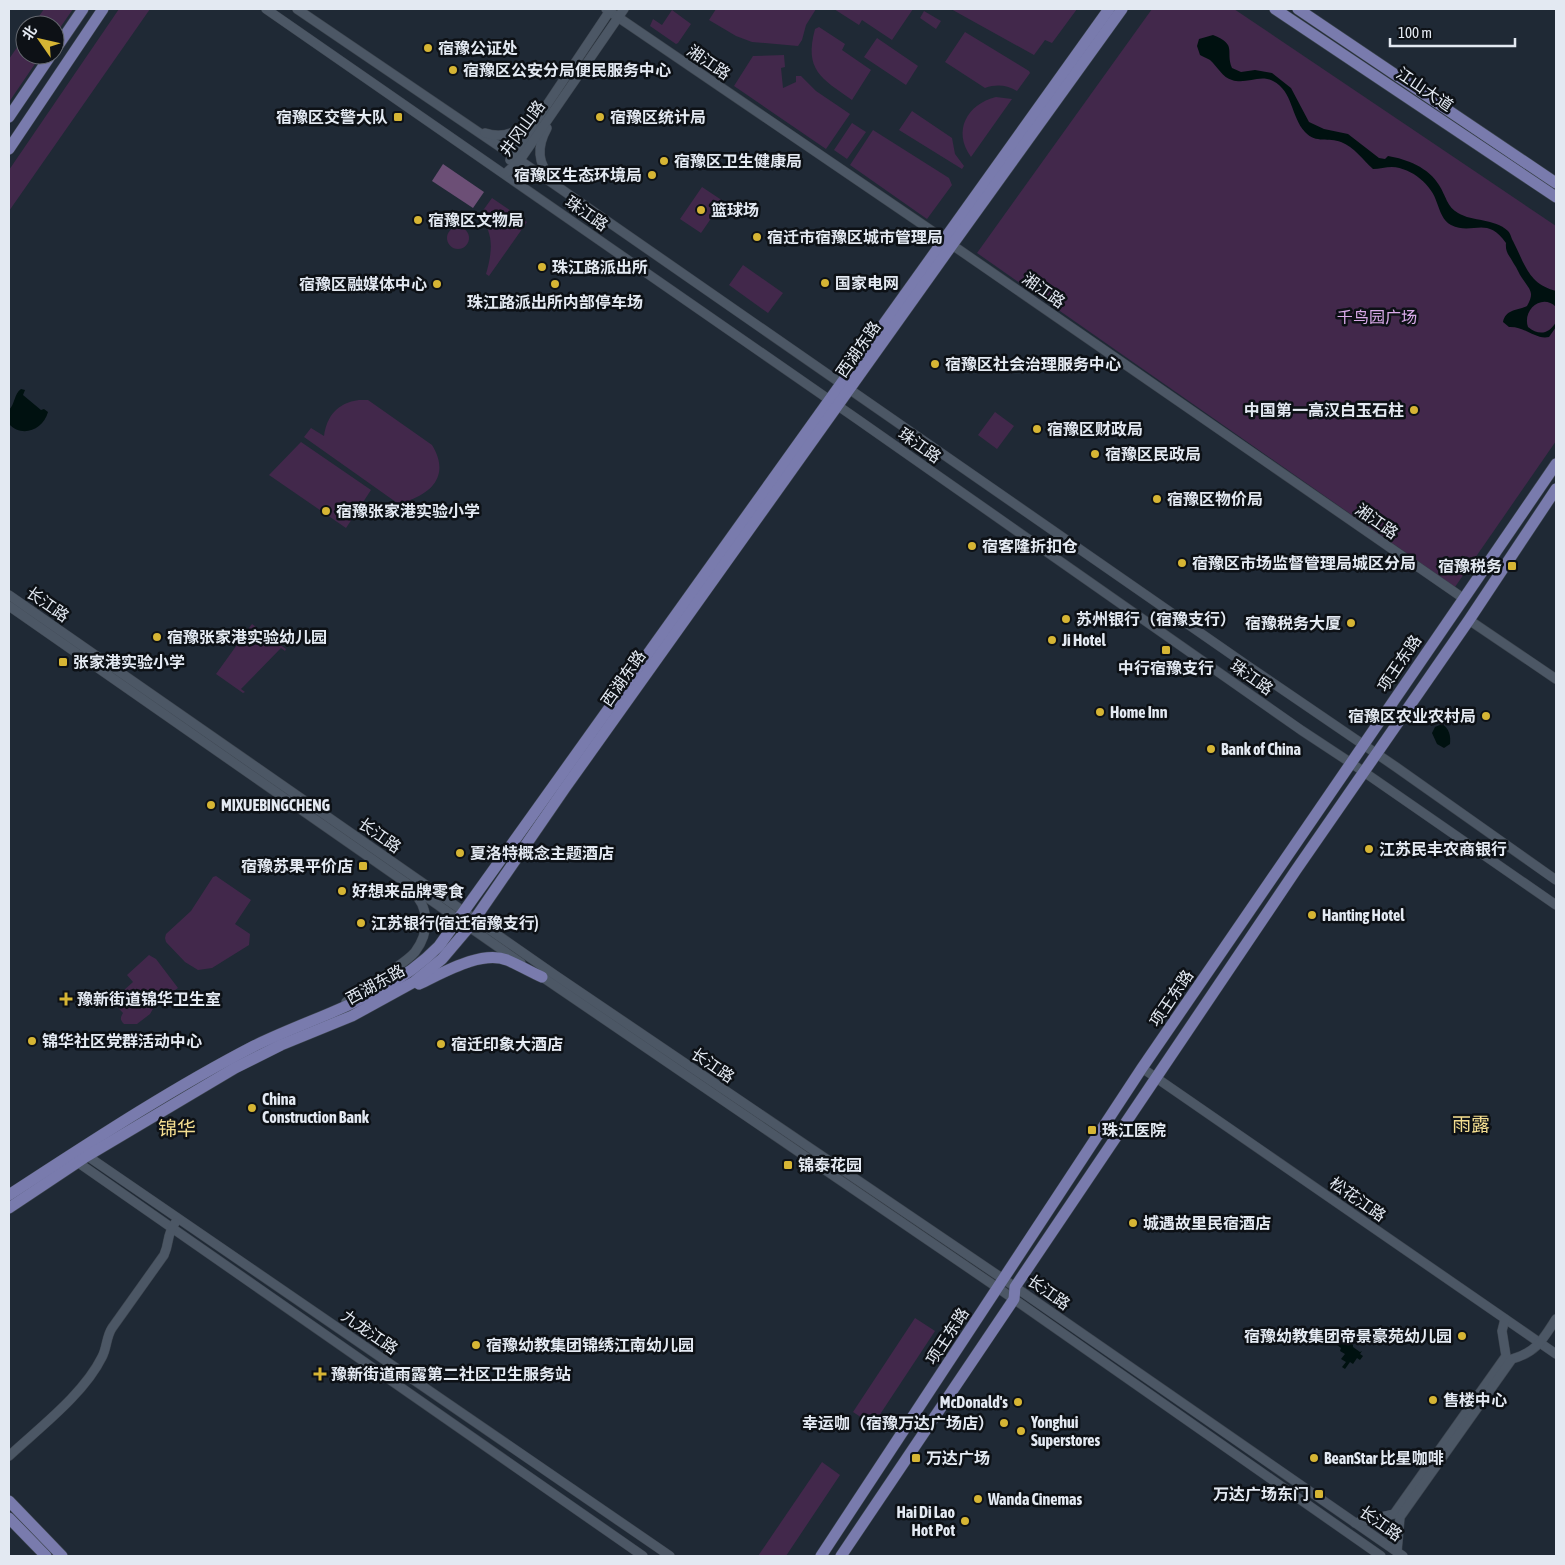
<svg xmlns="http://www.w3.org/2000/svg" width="1565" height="1565" font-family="'Asap Condensed','Noto Sans SC',sans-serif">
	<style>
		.green { fill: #42284b }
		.forest { fill: #6c4f76 }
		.water { fill: #001110 }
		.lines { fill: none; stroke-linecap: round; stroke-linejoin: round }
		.minor-casing { stroke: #3d454f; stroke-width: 10 }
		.major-casing { stroke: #3d454f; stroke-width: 12 }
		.minor { stroke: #4c5765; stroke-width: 9 }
		.major { stroke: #797bad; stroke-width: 11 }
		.poi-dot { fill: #d6b534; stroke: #0d1116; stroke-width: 2 }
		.labels { text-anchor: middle; stroke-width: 5; stroke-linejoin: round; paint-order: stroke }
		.poi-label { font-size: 16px; font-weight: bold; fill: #e3e9f2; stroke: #0d1116; text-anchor: start }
		.street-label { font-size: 16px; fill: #e3e9f2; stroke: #0d1116 }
		.park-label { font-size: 16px; fill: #daabea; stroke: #0d1116 }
		.quarter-label { font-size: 19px; fill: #f4de90; stroke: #0d1116 }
	</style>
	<rect width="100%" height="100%" fill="#1f2935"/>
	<g class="green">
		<path d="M44,9H73L55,35V25H33Z"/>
		<path d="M119,9H150L9,211V170Z"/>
		<path d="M716,9H816L806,25L802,40L798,46L752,42L736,36L709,20Z"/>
		<path d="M834,9H913L892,40L862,20L859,25Z"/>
		<path d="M951,9H1077L1052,43L1045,40L1034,55Z"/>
		<path d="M1152,9H1234L1556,226V441L1455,587L977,253Z"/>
		<path d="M672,10L691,24L678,43L676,44L650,26L653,19L662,25Z"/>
		<path d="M924,11L941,21L936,29L920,18Z"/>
		<path d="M819,27L845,44L842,50L871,70L852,100C821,78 804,70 815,29Z"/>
		<path d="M965,32L1029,71L1030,73L1017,91C1006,85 997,84 985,88L945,62Z"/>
		<path d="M25,36V55H41L9,102V59Z"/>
		<path d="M877,38L918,66L906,85L864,57Z"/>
		<path d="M784,55L785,67L781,68L783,88L796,82V76H801L816,91L850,114L826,149L734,86L753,56Z"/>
		<path d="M996,97L1012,99L971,157C952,131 967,104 996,97Z"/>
		<path d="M912,111L952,138L955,154L964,166L962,169L899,130Z"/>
		<path d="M852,123L866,132L847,159L834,150Z"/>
		<path d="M873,130L949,178L952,185L927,219L850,165Z"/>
		<path d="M702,187L723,201L701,233L680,219Z"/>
		<path d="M492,198L527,222L489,276L486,274C492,253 495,233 479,216Z"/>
		<circle cx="458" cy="238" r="11"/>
		<path d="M743,265L783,293L768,313L729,285Z"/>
		<path d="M359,400H368L432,445C448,471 437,490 410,500L423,509L417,517L304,437L311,428L324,436C327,416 337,403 359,400Z"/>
		<path d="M995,412L1014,426L997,449L978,435Z"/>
		<path d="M301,442L371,490L346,528L269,475Z"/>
		<path d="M252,624L286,649L285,651L281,648L241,689L245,692L243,693L216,674Z"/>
		<path d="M216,876L251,900L235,924L250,934L249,945L212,968L198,970L185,962L166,942L165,938L166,934L191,911L213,877Z"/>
		<path d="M149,955L156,959L178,988L157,1002L150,1014L137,1024H124C120,1020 120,1018 123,1013L112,1001L133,982L127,975Z"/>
		<path d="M915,1318L935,1331L873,1425L853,1412Z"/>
		<path d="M822,1462L840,1475L786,1556H758Z"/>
	</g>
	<path class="forest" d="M443,164L484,192L473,208L432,181Z"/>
	<g class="water">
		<path d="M1213,35C1238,45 1225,51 1232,68L1241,72L1255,70L1272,73L1291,88L1309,122L1324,129L1348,134L1379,158L1385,159L1388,156C1407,159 1429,168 1439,185C1446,196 1447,207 1458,213C1473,222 1494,218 1508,231C1511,234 1511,238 1513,241C1525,264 1528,284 1556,291V307C1542,293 1522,310 1528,327C1539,336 1549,334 1556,322V327L1549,337C1535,340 1525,326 1509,327L1503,322C1506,309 1516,311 1527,306C1535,292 1530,290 1522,278C1519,274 1517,268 1514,264C1510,256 1505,253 1506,243C1486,215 1473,236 1451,225C1443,221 1440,211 1437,203C1432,185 1412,168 1392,167C1386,167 1379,169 1373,169C1363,160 1354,147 1341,142C1329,137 1316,144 1305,132C1291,117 1293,91 1273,81C1259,74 1246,85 1232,80C1223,78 1217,66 1210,60C1207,58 1203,57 1200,55L1197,46L1199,39Z"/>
		<path d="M21,389L25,390L23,395L41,410L44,409L48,412C43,430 22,438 9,424V410C15,404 14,394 21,389Z"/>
		<path d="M1442,724C1449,728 1451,736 1450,744L1444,748L1437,744L1432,733L1435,727Z"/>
		<path d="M1341,1339L1345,1342L1346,1340L1353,1345V1347L1360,1352L1362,1351L1360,1354L1363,1356L1360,1360L1357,1358L1353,1364L1350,1362L1345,1369L1342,1367L1346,1362L1341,1359L1345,1354L1340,1351L1341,1348L1337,1345Z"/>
	</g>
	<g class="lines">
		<g class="minor-casing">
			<g id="minor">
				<path d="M266,9L857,419L1301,730L1351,763L1556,905"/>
				<path d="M297,9L512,155L1248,666L1396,767L1556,880"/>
				<path d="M606,9L932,231L1463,598"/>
				<path d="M547,128C537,146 537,164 552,178"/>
				<path d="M485,133C503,139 519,132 531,118"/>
				<path d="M510,160L611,9"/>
				<path d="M505,174L520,160L624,9"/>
				<path d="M9,595L555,975L1015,1287L1403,1556"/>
				<path d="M9,606L521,963"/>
				<path d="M1469,620L1556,679"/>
				<path d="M538,974L998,1288L1381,1556"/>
				<path d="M346,1002C361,991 376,981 391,971C399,965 408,960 415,952C430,932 430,907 411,890"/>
				<path d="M1142,1068L1556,1354"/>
				<path d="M83,1153L670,1556"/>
				<path d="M73,1159L643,1556"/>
				<path d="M9,1456C39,1428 84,1394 102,1357C107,1348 106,1337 112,1328L164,1255C170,1242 166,1236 175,1223"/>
				<path d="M1355,1523L1394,1514L1506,1356L1502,1331L1505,1319"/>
				<path d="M1397,1552L1400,1517L1512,1359C1537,1352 1543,1339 1556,1319"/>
			</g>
		</g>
		<g class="major-casing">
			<g id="major">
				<path d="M1275,9L1556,197"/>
				<path d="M1298,9L1556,183"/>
				<path d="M55,50L83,9"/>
				<path d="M9,117L51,55"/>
				<path d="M9,149L103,9"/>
				<path d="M419,984C443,973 481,950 507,960C519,965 531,972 542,977"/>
				<path d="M9,1195C89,1143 169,1090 254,1046C317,1015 389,998 439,946L1109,9"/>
				<path d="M9,1208L87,1156L235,1068L281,1045L352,1016L414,982L442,959L470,926L565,788L952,245L1122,9"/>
				<path d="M9,1501L62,1556"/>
				<path d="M9,1518L46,1556"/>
				<path d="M821,1556L1142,1068L1556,464"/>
				<path d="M841,1556L1014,1299L1015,1287L1296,870L1469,620L1556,489"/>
			</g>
		</g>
		<use href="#minor" class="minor"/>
		<use href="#major" class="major"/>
	</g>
	<g class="poi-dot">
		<circle cx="428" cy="48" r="5"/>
		<circle cx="453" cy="70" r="5"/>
		<rect x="393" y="112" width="10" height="10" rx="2.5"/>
		<circle cx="600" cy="117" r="5"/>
		<circle cx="664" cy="161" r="5"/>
		<circle cx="652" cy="175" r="5"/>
		<circle cx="701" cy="210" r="5"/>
		<circle cx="418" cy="220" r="5"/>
		<circle cx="757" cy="237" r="5"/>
		<circle cx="542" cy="267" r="5"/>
		<circle cx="825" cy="283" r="5"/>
		<circle cx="437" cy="284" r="5"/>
		<circle cx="555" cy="284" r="5"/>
		<circle cx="935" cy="364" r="5"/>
		<circle cx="1414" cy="410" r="5"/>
		<circle cx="1037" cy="429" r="5"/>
		<circle cx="1095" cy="454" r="5"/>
		<circle cx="1157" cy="499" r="5"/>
		<circle cx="326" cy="511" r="5"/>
		<circle cx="972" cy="546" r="5"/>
		<circle cx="1182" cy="563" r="5"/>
		<rect x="1507" y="561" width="10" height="10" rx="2.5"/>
		<circle cx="1066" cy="619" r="5"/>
		<circle cx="1351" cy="623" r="5"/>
		<circle cx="157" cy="637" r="5"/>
		<circle cx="1052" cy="640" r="5"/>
		<rect x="1161" y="645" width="10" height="10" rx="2.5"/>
		<rect x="58" y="657" width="10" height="10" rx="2.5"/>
		<circle cx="1100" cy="712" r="5"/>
		<circle cx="1486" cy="716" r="5"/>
		<circle cx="1211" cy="749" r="5"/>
		<circle cx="211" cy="805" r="5"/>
		<circle cx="1369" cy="849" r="5"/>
		<circle cx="460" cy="853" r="5"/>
		<rect x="358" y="861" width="10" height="10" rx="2.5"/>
		<circle cx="342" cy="891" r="5"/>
		<circle cx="1312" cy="915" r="5"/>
		<circle cx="361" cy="923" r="5"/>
		<path d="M63.5 991.5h5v5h5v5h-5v5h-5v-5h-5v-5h5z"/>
		<circle cx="32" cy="1041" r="5"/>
		<circle cx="441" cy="1044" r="5"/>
		<circle cx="252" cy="1108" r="5"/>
		<rect x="1087" y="1125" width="10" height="10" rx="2.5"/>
		<rect x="783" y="1160" width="10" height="10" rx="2.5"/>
		<circle cx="1133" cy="1223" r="5"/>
		<circle cx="1462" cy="1336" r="5"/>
		<circle cx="476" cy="1345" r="5"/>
		<path d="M317.5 1366.5h5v5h5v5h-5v5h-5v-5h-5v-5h5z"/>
		<circle cx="1433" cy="1400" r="5"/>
		<circle cx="1018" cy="1402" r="5"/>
		<circle cx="1004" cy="1423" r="5"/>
		<circle cx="1021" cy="1431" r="5"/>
		<rect x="911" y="1453" width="10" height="10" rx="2.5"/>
		<circle cx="1314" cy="1458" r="5"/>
		<rect x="1314" y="1489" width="10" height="10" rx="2.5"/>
		<circle cx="978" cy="1499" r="5"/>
		<circle cx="965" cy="1521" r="5"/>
	</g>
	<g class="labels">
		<g class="poi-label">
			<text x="438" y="54">宿豫公证处</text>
			<text x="463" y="76">宿豫区公安分局便民服务中心</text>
			<text x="388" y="123" text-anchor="end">宿豫区交警大队</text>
			<text x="610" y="123">宿豫区统计局</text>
			<text x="674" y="167">宿豫区卫生健康局</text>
			<text x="642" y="181" text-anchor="end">宿豫区生态环境局</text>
			<text x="711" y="216">篮球场</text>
			<text x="428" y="226">宿豫区文物局</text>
			<text x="767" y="243">宿迁市宿豫区城市管理局</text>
			<text x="552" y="273">珠江路派出所</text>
			<text x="835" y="289">国家电网</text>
			<text x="427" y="290" text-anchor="end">宿豫区融媒体中心</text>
			<text x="555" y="308" text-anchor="middle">珠江路派出所内部停车场</text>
			<text x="945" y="370">宿豫区社会治理服务中心</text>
			<text x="1404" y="416" text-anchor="end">中国第一高汉白玉石柱</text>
			<text x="1047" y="435">宿豫区财政局</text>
			<text x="1105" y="460">宿豫区民政局</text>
			<text x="1167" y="505">宿豫区物价局</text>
			<text x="336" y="517">宿豫张家港实验小学</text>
			<text x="982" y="552">宿客隆折扣仓</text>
			<text x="1192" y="569">宿豫区市场监督管理局城区分局</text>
			<text x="1502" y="572" text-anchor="end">宿豫税务</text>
			<text x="1076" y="625">苏州银行（宿豫支行）</text>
			<text x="1341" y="629" text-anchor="end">宿豫税务大厦</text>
			<text x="167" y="643">宿豫张家港实验幼儿园</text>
			<text x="1062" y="646">Ji Hotel</text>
			<text x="73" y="668">张家港实验小学</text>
			<text x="1166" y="674" text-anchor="middle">中行宿豫支行</text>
			<text x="1110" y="718">Home Inn</text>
			<text x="1476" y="722" text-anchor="end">宿豫区农业农村局</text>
			<text x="1221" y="755">Bank of China</text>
			<text x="221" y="811">MIXUEBINGCHENG</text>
			<text x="1379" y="855">江苏民丰农商银行</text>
			<text x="470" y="859">夏洛特概念主题酒店</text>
			<text x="353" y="872" text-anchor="end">宿豫苏果平价店</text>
			<text x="352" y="897">好想来品牌零食</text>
			<text x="1322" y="921">Hanting Hotel</text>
			<text x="371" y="929">江苏银行(宿迁宿豫支行)</text>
			<text x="77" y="1005">豫新街道锦华卫生室</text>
			<text x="42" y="1047">锦华社区党群活动中心</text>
			<text x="451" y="1050">宿迁印象大酒店</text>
			<text x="262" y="1105">China<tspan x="262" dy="18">Construction Bank</tspan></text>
			<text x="1102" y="1136">珠江医院</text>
			<text x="798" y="1171">锦泰花园</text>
			<text x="1143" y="1229">城遇故里民宿酒店</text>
			<text x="1452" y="1342" text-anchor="end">宿豫幼教集团帝景豪苑幼儿园</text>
			<text x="486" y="1351">宿豫幼教集团锦绣江南幼儿园</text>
			<text x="331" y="1380">豫新街道雨露第二社区卫生服务站</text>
			<text x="1443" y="1406">售楼中心</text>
			<text x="1008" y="1408" text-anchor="end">McDonald's</text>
			<text x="1031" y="1428">Yonghui<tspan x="1031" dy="18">Superstores</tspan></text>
			<text x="994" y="1429" text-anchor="end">幸运咖（宿豫万达广场店）</text>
			<text x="926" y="1464">万达广场</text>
			<text x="1324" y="1464">BeanStar 比星咖啡</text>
			<text x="1309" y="1500" text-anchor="end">万达广场东门</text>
			<text x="988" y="1505">Wanda Cinemas</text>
			<text x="955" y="1518" text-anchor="end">Hai Di Lao<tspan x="955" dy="18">Hot Pot</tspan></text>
		</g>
		<g class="street-label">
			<text transform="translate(709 62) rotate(34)" y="6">湘江路</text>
			<text transform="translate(1425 89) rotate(34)" y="6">江山大道</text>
			<text transform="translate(522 128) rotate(-54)" y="6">井冈山路</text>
			<text transform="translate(587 213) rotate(35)" y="6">珠江路</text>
			<text transform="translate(1044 290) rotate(35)" y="6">湘江路</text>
			<text transform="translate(858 349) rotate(-55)" y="6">西湖东路</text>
			<text transform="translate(920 445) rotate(35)" y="6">珠江路</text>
			<text transform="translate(1377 521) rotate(35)" y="6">湘江路</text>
			<text transform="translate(48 604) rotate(35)" y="6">长江路</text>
			<text transform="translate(1399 663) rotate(-56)" y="6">项王东路</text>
			<text transform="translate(1252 677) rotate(35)" y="6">珠江路</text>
			<text transform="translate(623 678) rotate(-55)" y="6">西湖东路</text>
			<text transform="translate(380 835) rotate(35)" y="6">长江路</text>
			<text transform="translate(375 984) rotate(-29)" y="6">西湖东路</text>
			<text transform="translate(1171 998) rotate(-56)" y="6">项王东路</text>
			<text transform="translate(713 1065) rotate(34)" y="6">长江路</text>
			<text transform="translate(1358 1199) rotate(35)" y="6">松花江路</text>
			<text transform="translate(1049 1292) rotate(35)" y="6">长江路</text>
			<text transform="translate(370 1332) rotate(35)" y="6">九龙江路</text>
			<text transform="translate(947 1336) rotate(-57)" y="6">项王东路</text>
			<text transform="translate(1381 1523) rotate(35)" y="6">长江路</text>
		</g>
		<g class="park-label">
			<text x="1377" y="323">千鸟园广场</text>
		</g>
		<g class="quarter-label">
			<text x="1471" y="1131">雨露</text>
			<text x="177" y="1135">锦华</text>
		</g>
	</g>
	<rect width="1565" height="1565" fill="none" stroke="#e3e9f2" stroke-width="20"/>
	<g transform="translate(40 40) rotate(304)"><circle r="24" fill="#0d1116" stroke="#63676e"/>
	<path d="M0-4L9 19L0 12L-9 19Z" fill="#d6b534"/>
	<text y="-8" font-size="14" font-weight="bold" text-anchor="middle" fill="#e3e9f2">北</text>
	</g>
	<path d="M1390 38v8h125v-8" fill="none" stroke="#e3e9f2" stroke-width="2.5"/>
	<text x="1398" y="38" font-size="15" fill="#e3e9f2" stroke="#0d1116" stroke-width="4" paint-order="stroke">100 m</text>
</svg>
